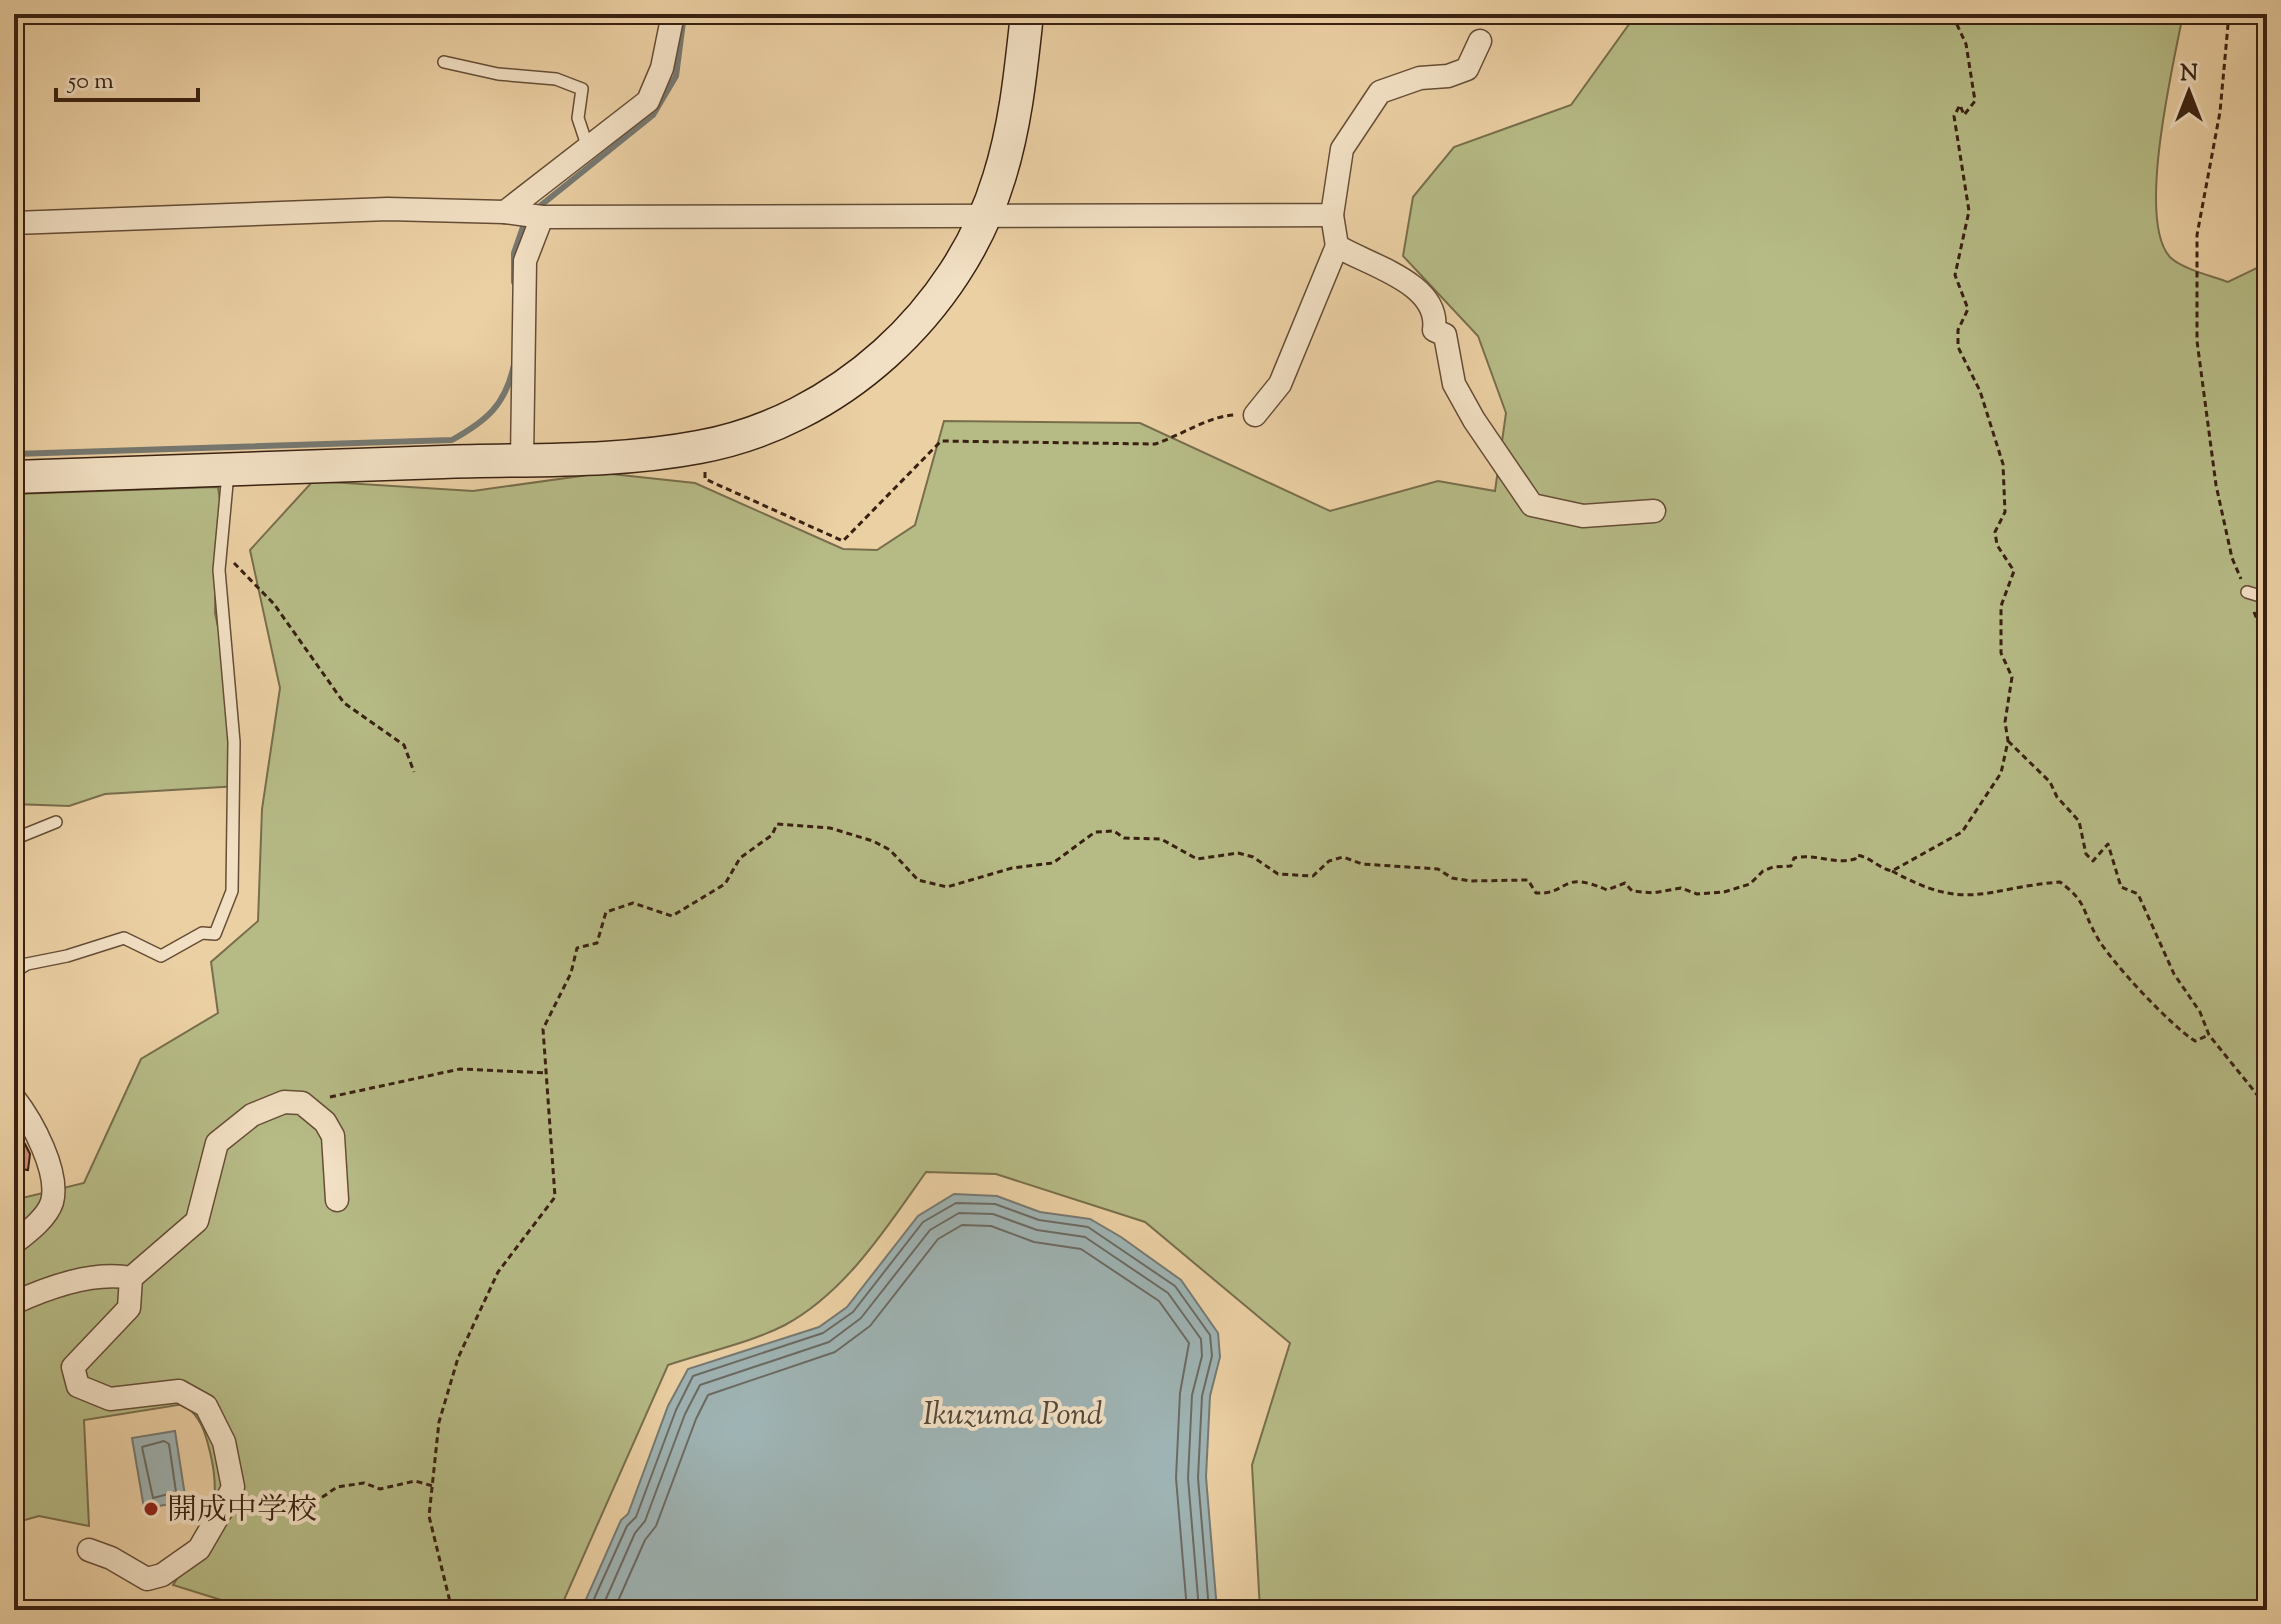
<svg xmlns="http://www.w3.org/2000/svg" width="2281" height="1624" font-family="'Sorts Mill Goudy','Noto Serif JP',serif">
	<style>
		.green { fill: #b6bb86; stroke: #786e4c; stroke-width: 2 }
		.water { fill: #9eb3b3; stroke: #767972; stroke-width: 2 }
		.lines { fill: none; stroke-linecap: round; stroke-linejoin: round }
		.shore { stroke: #6c6a62; stroke-width: 2 }
		.stream { stroke: #767972; stroke-width: 6 }
		.building { fill: #d88e7d; stroke: #392111; stroke-width: 2 }
		.lane-casing { stroke: #664d36; stroke-width: 14 }
		.street-casing { stroke: #664d36; stroke-width: 25 }
		.secondary-casing { stroke: #392111; stroke-width: 35 }
		.path { stroke: #392111; stroke-width: 3; stroke-dasharray: 6 4; stroke-linecap: butt }
		.lane { stroke: #f2e0c4; stroke-width: 11 }
		.street { stroke: #f2e0c4; stroke-width: 22 }
		.secondary { stroke: #f2e0c4; stroke-width: 32 }
		.poi-dot { fill: #8f2418; stroke: #f2e0c4; stroke-width: 3 }
		.labels { text-anchor: middle; stroke-width: 8; stroke-linejoin: round; paint-order: stroke }
		.poi-label { font-size: 30px; fill: #392111; stroke: #f2e0c4; text-anchor: start }
		.water-label { font-size: 32px; font-style: italic; fill: #52463a; stroke: #f2e0c4 }
	</style>
	<rect width="100%" height="100%" fill="#ebd0a4"/>
	<filter id="stains"><feTurbulence type="fractalNoise" baseFrequency=".0025" numOctaves="4"/><feColorMatrix values="0 0 0 0 .2 0 0 0 0 .09 0 0 0 0 .02 0 0 0 .5 -.17"/></filter>
	<radialGradient id="worn" r=".72"><stop offset=".6" stop-color="#630" stop-opacity="0"/><stop offset="1" stop-color="#630" stop-opacity=".3"/></radialGradient>
	<g class="green">
		<path d="M1633,14H2183C2174,62 2135,223 2171,258C2183,269 2212,276 2228,282L2267,263V1610H1260L1252,1465L1290,1343L1145,1222L996,1174L926,1172C887,1227 846,1292 785,1325C750,1343 706,1352 668,1365L564,1600L555,1610H253L173,1585C204,1535 225,1513 210,1452C205,1431 201,1418 184,1404L84,1420L89,1526L39,1516L14,1523V1200L84,1183L141,1059L218,1013L211,962L258,921L262,809L280,688L250,550L313,481L473,491L602,473L695,483L843,549L877,550L915,525L944,421L1140,423L1330,511L1438,481L1495,491L1506,413L1478,336L1403,256L1413,197L1454,147L1571,105L1632,20Z"/>
		<path d="M218,487L222,513L216,553L215,613L237,713L239,786L105,794L69,806L14,804V494Z"/>
	</g>
	<g class="water">
		<path d="M954,1194L997,1196L1040,1212L1090,1219L1121,1237L1181,1280L1218,1333L1220,1357L1210,1396L1206,1477L1217,1610H577L584,1604L621,1520L628,1514L668,1406L688,1369L819,1327L847,1307L918,1216Z"/>
		<path d="M175,1431L186,1502L144,1508L132,1438Z"/>
	</g>
	<g class="lines">
		<g class="shore">
			<path d="M164,1441L169,1444L176,1492L153,1498L142,1447Z"/>
			<path d="M589,1610L627,1526L636,1517L676,1410L693,1376L823,1333L853,1312L923,1222L956,1203L995,1204L1039,1220L1088,1227L1175,1286L1210,1335L1212,1356L1202,1396L1198,1478L1209,1610"/>
			<path d="M601,1610L635,1533L645,1521L685,1414L700,1385L829,1342L861,1318L930,1230L959,1213L993,1214L1037,1230L1085,1237L1168,1293L1201,1339L1202,1356L1192,1395L1188,1478L1199,1610"/>
			<path d="M614,1610L645,1540L656,1526L696,1419L708,1395L835,1352L870,1326L938,1239L962,1225L991,1226L1034,1242L1081,1249L1159,1301L1189,1343L1180,1393L1176,1478L1187,1610"/>
		</g>
		<g class="stream">
			<path d="M540,206L653,115L676,76L684,14"/>
			<path d="M514,282V253L523,227"/>
			<path d="M14,454L452,440C486,421 505,406 514,365"/>
		</g>
	</g>
	<path class="building" d="M14,1142L25,1144L30,1154L28,1170L14,1168Z"/>
	<g class="lines">
		<g class="lane-casing">
			<g id="lane">
				<path d="M444,62L498,74L556,79L582,89L578,118L588,148"/>
				<path d="M2247,592L2267,598"/>
				<path d="M14,839L56,822"/>
				<path d="M14,972L27,964L67,956L124,938L161,956L202,933L215,934L232,891L234,742L219,570L228,473"/>
			</g>
		</g>
		<g class="street-casing">
			<g id="street">
				<path d="M505,212L648,101L662,68L673,14"/>
				<path d="M1332,215L1337,246C1368,265 1441,283 1434,330L1445,335L1454,384L1474,420L1532,505L1583,516L1654,511"/>
				<path d="M14,223L388,209L505,212L542,217L1332,215L1342,149L1380,92L1420,78L1448,76L1467,69L1480,41"/>
				<path d="M1255,415L1280,384L1337,246"/>
				<path d="M522,459L525,261L542,217"/>
				<path d="M14,1098C32,1121 60,1172 52,1202C47,1218 27,1233 14,1243"/>
				<path d="M131,1278L197,1221L217,1143L252,1115L284,1102L302,1103L325,1122L333,1136L337,1200"/>
				<path d="M14,1303C49,1287 93,1271 131,1278"/>
				<path d="M89,1550L111,1558L147,1579L162,1575L199,1549L224,1506L233,1487L224,1442L206,1406L179,1391L110,1399L78,1386L73,1367L129,1308L131,1278"/>
			</g>
		</g>
		<g class="secondary-casing">
			<path id="secondary" d="M14,477C157,471 300,466 443,462C528,459 615,463 699,447C837,422 958,312 999,178C1016,124 1021,69 1027,14"/>
		</g>
		<g class="path">
			<path d="M2229,14L2220,112L2197,235V341L2216,485L2232,558L2241,579"/>
			<path d="M705,472V479L843,541L941,441L1155,444C1182,435 1210,415 1236,415"/>
			<path d="M234,563L274,604L344,703L404,745L414,772"/>
			<path d="M2254,612L2267,644"/>
			<path d="M2008,741L2050,782L2057,797L2079,821L2086,854L2093,861L2108,844L2121,887L2138,894L2174,974L2200,1012L2209,1035L2267,1107"/>
			<path d="M1892,871C1968,913 1983,888 2060,882C2088,903 2081,909 2097,937C2110,961 2172,1027 2195,1041L2209,1035"/>
			<path d="M330,1097L460,1069L547,1073"/>
			<path d="M245,1507L275,1510L311,1505L337,1487L364,1483L380,1489L415,1481L433,1486"/>
			<path d="M452,1610L429,1516L439,1422L458,1358L498,1272L555,1197L543,1029L571,973L577,948L597,943L606,912L633,903L672,916L725,884L740,858L772,835L777,824L830,828L873,841L890,850L918,880L947,887L1012,868L1053,863L1095,832L1114,831L1124,838L1161,839L1197,859L1238,853L1253,857L1278,874L1313,876L1329,861L1343,857L1362,864L1438,869L1452,878L1470,881L1528,880L1536,893C1570,895 1559,869 1607,890L1625,883L1632,891L1653,893L1681,888L1697,894L1724,892L1750,884L1763,871L1773,867L1791,866L1794,858C1816,853 1834,865 1855,859L1857,855C1872,858 1878,868 1892,871L1962,832L2001,773L2008,741L2005,722L2012,677L2001,653V606L2014,571L1997,545L1995,532L2005,512L2003,464L1980,391L1958,347V330L1968,309L1955,275L1969,211L1954,116L1960,105L1964,115L1975,101L1966,44L1952,14"/>
		</g>
		<use href="#lane" class="lane"/>
		<use href="#street" class="street"/>
		<use href="#secondary" class="secondary"/>
	</g>
	<circle class="poi-dot" cx="151" cy="1509" r="8"/>
	<g class="labels">
		<g class="poi-label">
			<text x="167" y="1519">開成中学校</text>
		</g>
		<g class="water-label">
			<text x="1013" y="1424">Ikuzuma Pond</text>
		</g>
	</g>
	<rect width="2281" height="1624" fill="none" stroke="#ebd0a4" stroke-width="48"/>
	<rect x="16" y="16" width="2249" height="1592" fill="none" stroke="#392111" stroke-width="4"/>
	<rect x="24" y="24" width="2233" height="1576" fill="none" stroke="#392111" stroke-width="2"/>
	<g transform="translate(2189 92)" stroke="#f2e0c4" stroke-width="6" paint-order="stroke">
	<path d="M0-6L14 30L0 20L-14 30Z" fill="#392111"/>
	<text y="-12" font-size="22" font-weight="bold" text-anchor="middle" fill="#392111">N</text>
	</g>
	<path d="M56 88v12h142v-12" fill="none" stroke="#392111" stroke-width="4"/>
	<text x="68" y="88" font-size="24" fill="#392111" stroke="#f2e0c4" stroke-width="6" paint-order="stroke">50 m</text>
	<rect width="100%" height="100%" filter="url(#stains)"/>
	<rect width="100%" height="100%" fill="url(#worn)"/>
</svg>
